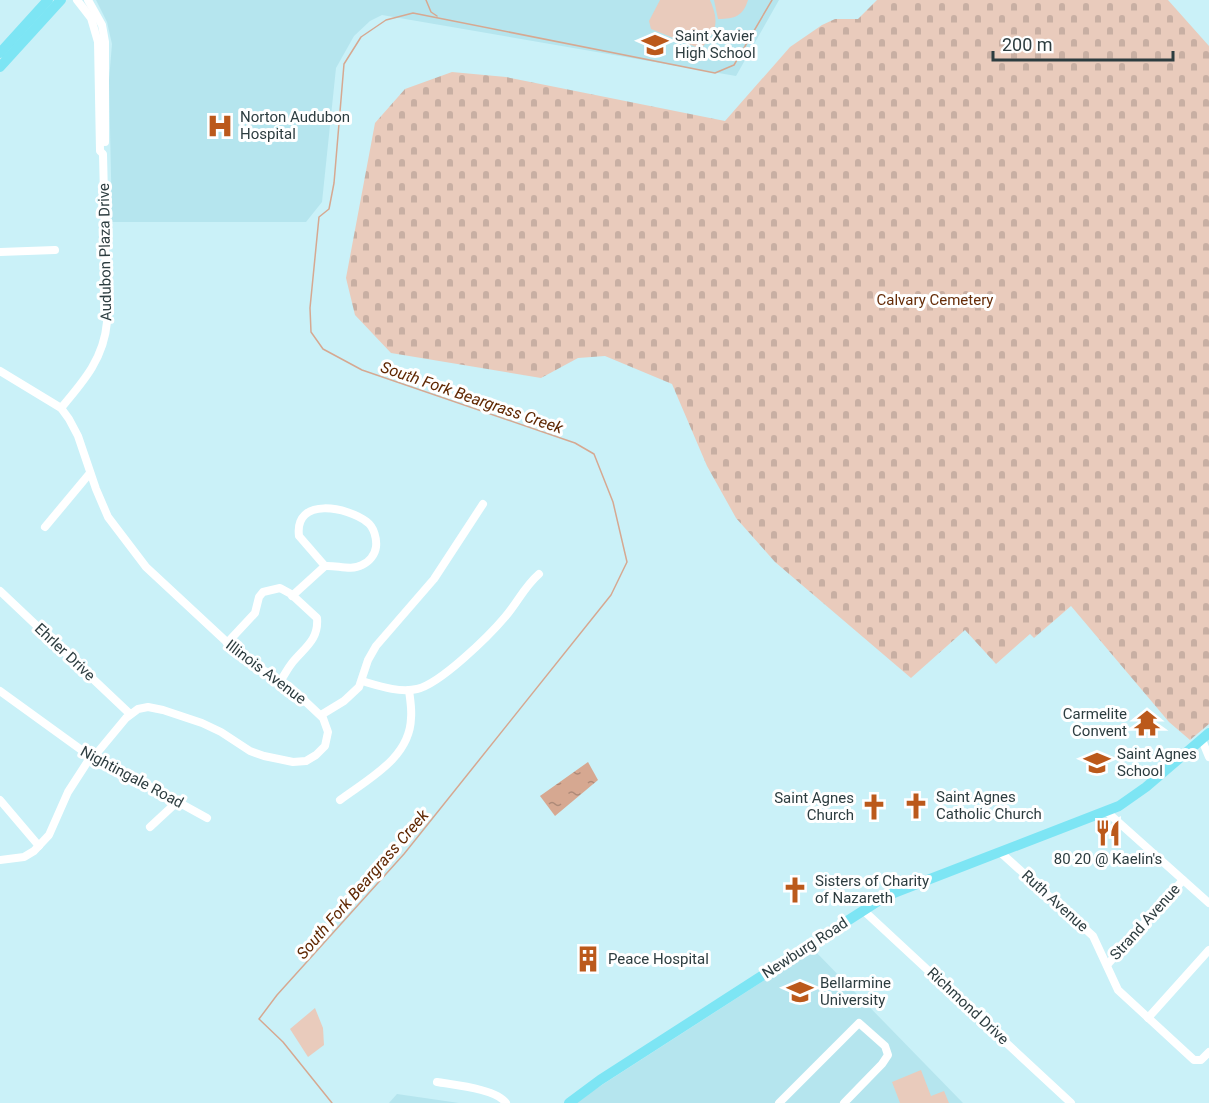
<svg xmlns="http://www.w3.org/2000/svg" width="1209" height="1103" font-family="Roboto,sans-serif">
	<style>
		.built { fill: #b5e5ee }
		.grass { fill: #e9cbbc }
		.cemetery { fill: url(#cemetery-stones) }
		.water { fill: url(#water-ripples) }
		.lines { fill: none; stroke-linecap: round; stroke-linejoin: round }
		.stream { stroke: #d6a891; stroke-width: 1.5 }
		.minor { stroke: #fff; stroke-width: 8 }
		.major { stroke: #7de5f4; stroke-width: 10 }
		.labels { text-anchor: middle; stroke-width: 6; stroke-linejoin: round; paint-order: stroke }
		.poi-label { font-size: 15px; fill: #2d3d40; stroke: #fff; text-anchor: start }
		.street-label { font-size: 15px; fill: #2d3d40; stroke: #fff }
		.park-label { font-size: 15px; fill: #662d09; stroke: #fff }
		.water-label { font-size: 16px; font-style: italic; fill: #5f2702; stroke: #fff }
	</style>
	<defs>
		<pattern id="cemetery-stones" width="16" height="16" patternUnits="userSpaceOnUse" patternTransform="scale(1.5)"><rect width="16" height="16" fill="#e9cbbc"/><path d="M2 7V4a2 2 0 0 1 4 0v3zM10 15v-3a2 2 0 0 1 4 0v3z" fill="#c8afa3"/></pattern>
		<pattern id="water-ripples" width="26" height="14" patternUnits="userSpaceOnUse" patternTransform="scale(1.5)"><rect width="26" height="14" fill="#d6a891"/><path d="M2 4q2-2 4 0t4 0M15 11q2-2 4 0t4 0" fill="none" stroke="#ae8a78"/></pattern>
	</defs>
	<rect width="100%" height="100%" fill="#caf1f8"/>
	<g class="built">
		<path d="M96,0H779L736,76L382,15L370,21L354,36L336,68L322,202L306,222H112L109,80L112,44L107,22Z"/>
		<path d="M813,949L963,1103H574Z"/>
		<path d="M397,1094L459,1103H462H389Z"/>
	</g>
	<g class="grass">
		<path d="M660,0H710C720,24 716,30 701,49L651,29L649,21Z"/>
		<path d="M714,0H748C743,16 735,19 718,19Z"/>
		<path d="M315,1008L323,1028L324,1045L308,1057L290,1029Z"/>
		<path d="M921,1070L931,1096L944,1091L949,1103H900L892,1082Z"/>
	</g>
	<path class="cemetery" d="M877,0H1168L1209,46V724L1190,740L1169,722L1071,606L1034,638L1030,634L996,664L965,630L911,678L775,562L736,518L707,466L672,384L605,356L578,358L541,378L391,353L355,315L346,278L375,123L405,89L452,72L506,77L725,121L790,47L822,25L835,19H858Z"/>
	<path class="water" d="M588,762L598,780L555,816L540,796Z"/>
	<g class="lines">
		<g class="stream">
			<path d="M426,0L431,12L437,16"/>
			<path d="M332,1103L283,1042L259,1019L277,995L404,854L611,595L627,562L613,502L594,454L575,443L362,370L323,349L311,332L310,308L319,217L329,209L334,183L344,64L361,37L386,20L413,13L715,73L734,65L772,0"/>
		</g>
		<g class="minor">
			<path d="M88,0L102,25L105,42V142"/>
			<path d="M0,252L55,250"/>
			<path d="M0,371L61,408L69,419L78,436L96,489L108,517L146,567L245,659L289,686L323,718L328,732L325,746L316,755L306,761L293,762L264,756L250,751L221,732L202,723L163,710L148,707L138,709L126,718L97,753L88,761L68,792L49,835L34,851L24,857L0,860"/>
			<path d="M61,408C84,381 104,358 107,322L103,154L100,151L98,42L91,18L77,0"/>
			<path d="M45,527L90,473"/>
			<path d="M0,591L130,714"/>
			<path d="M292,596L325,566C337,565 351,571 362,565C369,562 375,555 376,547C377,539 374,527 367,522C348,507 294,496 299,536L325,566"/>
			<path d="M227,643L255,613L259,597L263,592L280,588L291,594L317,618C319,640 304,648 292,663C288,668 285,674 281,680"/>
			<path d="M362,681C379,686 399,693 417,689C440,684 489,636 505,617C518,602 524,587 539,574"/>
			<path d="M0,691L87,754L100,759L207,818"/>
			<path d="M321,715L344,701L359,687L368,660L376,646L434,579L483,504"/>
			<path d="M1202,740L1209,757"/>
			<path d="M0,800L39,846"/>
			<path d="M340,800C368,779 410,758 411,718C412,709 410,699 409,690"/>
			<path d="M1107,812L1209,903"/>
			<path d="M150,827L177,802"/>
			<path d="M1000,852L1093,936L1118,990L1194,1060H1201L1209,1052"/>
			<path d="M863,910L1071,1103"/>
			<path d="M1107,965L1183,880"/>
			<path d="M1148,1018L1209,950"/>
			<path d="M437,1082C454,1085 497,1089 506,1103"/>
			<path d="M779,1103L859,1023L885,1046L888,1055L882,1064L844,1103"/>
		</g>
		<g class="major">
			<path d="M0,53L48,0"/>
			<path d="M0,67L61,0"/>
			<path d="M569,1103L600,1080L886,896L1119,806L1146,787L1209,733"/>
		</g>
	</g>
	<defs>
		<g id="school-bare" transform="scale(2.07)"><path d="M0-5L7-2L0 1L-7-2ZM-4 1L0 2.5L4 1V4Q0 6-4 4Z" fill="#bb591b" stroke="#fff" stroke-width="2.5" paint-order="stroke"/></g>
		<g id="hospital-bare" transform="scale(2.07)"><path d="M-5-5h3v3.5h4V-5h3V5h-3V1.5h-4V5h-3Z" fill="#bb591b" stroke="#fff" stroke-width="2.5" paint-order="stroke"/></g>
		<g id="temple-bare" transform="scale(2.07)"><path d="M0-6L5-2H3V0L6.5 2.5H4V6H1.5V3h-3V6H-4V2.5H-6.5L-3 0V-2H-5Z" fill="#bb591b" stroke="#fff" stroke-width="2.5" paint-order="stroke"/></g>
		<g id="church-bare" transform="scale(2.07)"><path d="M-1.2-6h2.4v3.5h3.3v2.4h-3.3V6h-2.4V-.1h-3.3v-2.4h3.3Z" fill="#bb591b" stroke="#fff" stroke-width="2.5" paint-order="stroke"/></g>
		<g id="restaurant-bare" transform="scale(2.07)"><path d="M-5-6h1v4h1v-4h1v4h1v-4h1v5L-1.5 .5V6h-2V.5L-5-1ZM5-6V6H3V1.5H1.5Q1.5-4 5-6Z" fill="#bb591b" stroke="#fff" stroke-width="2.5" paint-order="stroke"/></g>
		<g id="building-bare" transform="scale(2.07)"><path d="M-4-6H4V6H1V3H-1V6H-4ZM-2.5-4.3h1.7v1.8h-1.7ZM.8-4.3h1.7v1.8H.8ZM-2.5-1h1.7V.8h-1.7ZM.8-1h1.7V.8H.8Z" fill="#bb591b" stroke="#fff" stroke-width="2.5" paint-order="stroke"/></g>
		<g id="university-bare" transform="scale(2.07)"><path d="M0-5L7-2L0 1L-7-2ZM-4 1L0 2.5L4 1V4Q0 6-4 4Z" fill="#bb591b" stroke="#fff" stroke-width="2.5" paint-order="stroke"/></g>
	</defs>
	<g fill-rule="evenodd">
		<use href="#school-bare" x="655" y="45"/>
		<use href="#hospital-bare" x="220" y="126"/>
		<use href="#temple-bare" x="1147" y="723"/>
		<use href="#school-bare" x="1097" y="763"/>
		<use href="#church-bare" x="916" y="806"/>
		<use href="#church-bare" x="874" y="807"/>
		<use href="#restaurant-bare" x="1108" y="833"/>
		<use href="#church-bare" x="795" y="890"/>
		<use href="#building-bare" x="588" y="959"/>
		<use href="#university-bare" x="800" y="992"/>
	</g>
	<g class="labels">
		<g class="poi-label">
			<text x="675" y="41">Saint Xavier<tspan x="675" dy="17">High School</tspan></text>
			<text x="240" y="122">Norton Audubon<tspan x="240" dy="17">Hospital</tspan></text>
			<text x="1127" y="719" text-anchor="end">Carmelite<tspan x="1127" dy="17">Convent</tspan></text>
			<text x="1117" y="759">Saint Agnes<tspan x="1117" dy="17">School</tspan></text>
			<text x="936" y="802">Saint Agnes<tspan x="936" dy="17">Catholic Church</tspan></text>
			<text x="854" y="803" text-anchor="end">Saint Agnes<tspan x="854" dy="17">Church</tspan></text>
			<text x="1108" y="864" text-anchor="middle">80 20 @ Kaelin's</text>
			<text x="815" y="886">Sisters of Charity<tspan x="815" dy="17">of Nazareth</tspan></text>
			<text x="608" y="964">Peace Hospital</text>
			<text x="820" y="988">Bellarmine<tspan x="820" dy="17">University</tspan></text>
		</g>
		<g class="street-label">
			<text transform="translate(105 252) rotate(-91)" y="5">Audubon Plaza Drive</text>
			<text transform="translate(65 652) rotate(43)" y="5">Ehrler Drive</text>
			<text transform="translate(266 672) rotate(37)" y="5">Illinois Avenue</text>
			<text transform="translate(132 777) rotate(28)" y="5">Nightingale Road</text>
			<text transform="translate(1055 901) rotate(42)" y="5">Ruth Avenue</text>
			<text transform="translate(1145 922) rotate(-48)" y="5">Strand Avenue</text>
			<text transform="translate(805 948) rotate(-33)" y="5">Newburg Road</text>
			<text transform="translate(968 1006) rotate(43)" y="5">Richmond Drive</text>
		</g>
		<g class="park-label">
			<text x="935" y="305">Calvary Cemetery</text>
		</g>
		<g class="water-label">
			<text transform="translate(472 397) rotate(19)" y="6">South Fork Beargrass Creek</text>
			<text transform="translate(362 884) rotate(-49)" y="6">South Fork Beargrass Creek</text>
		</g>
	</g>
	<path d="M993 51v9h180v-9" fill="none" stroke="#2d3d40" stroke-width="3"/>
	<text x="1002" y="51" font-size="18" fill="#2d3d40" stroke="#ffffff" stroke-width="4.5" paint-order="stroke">200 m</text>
</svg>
